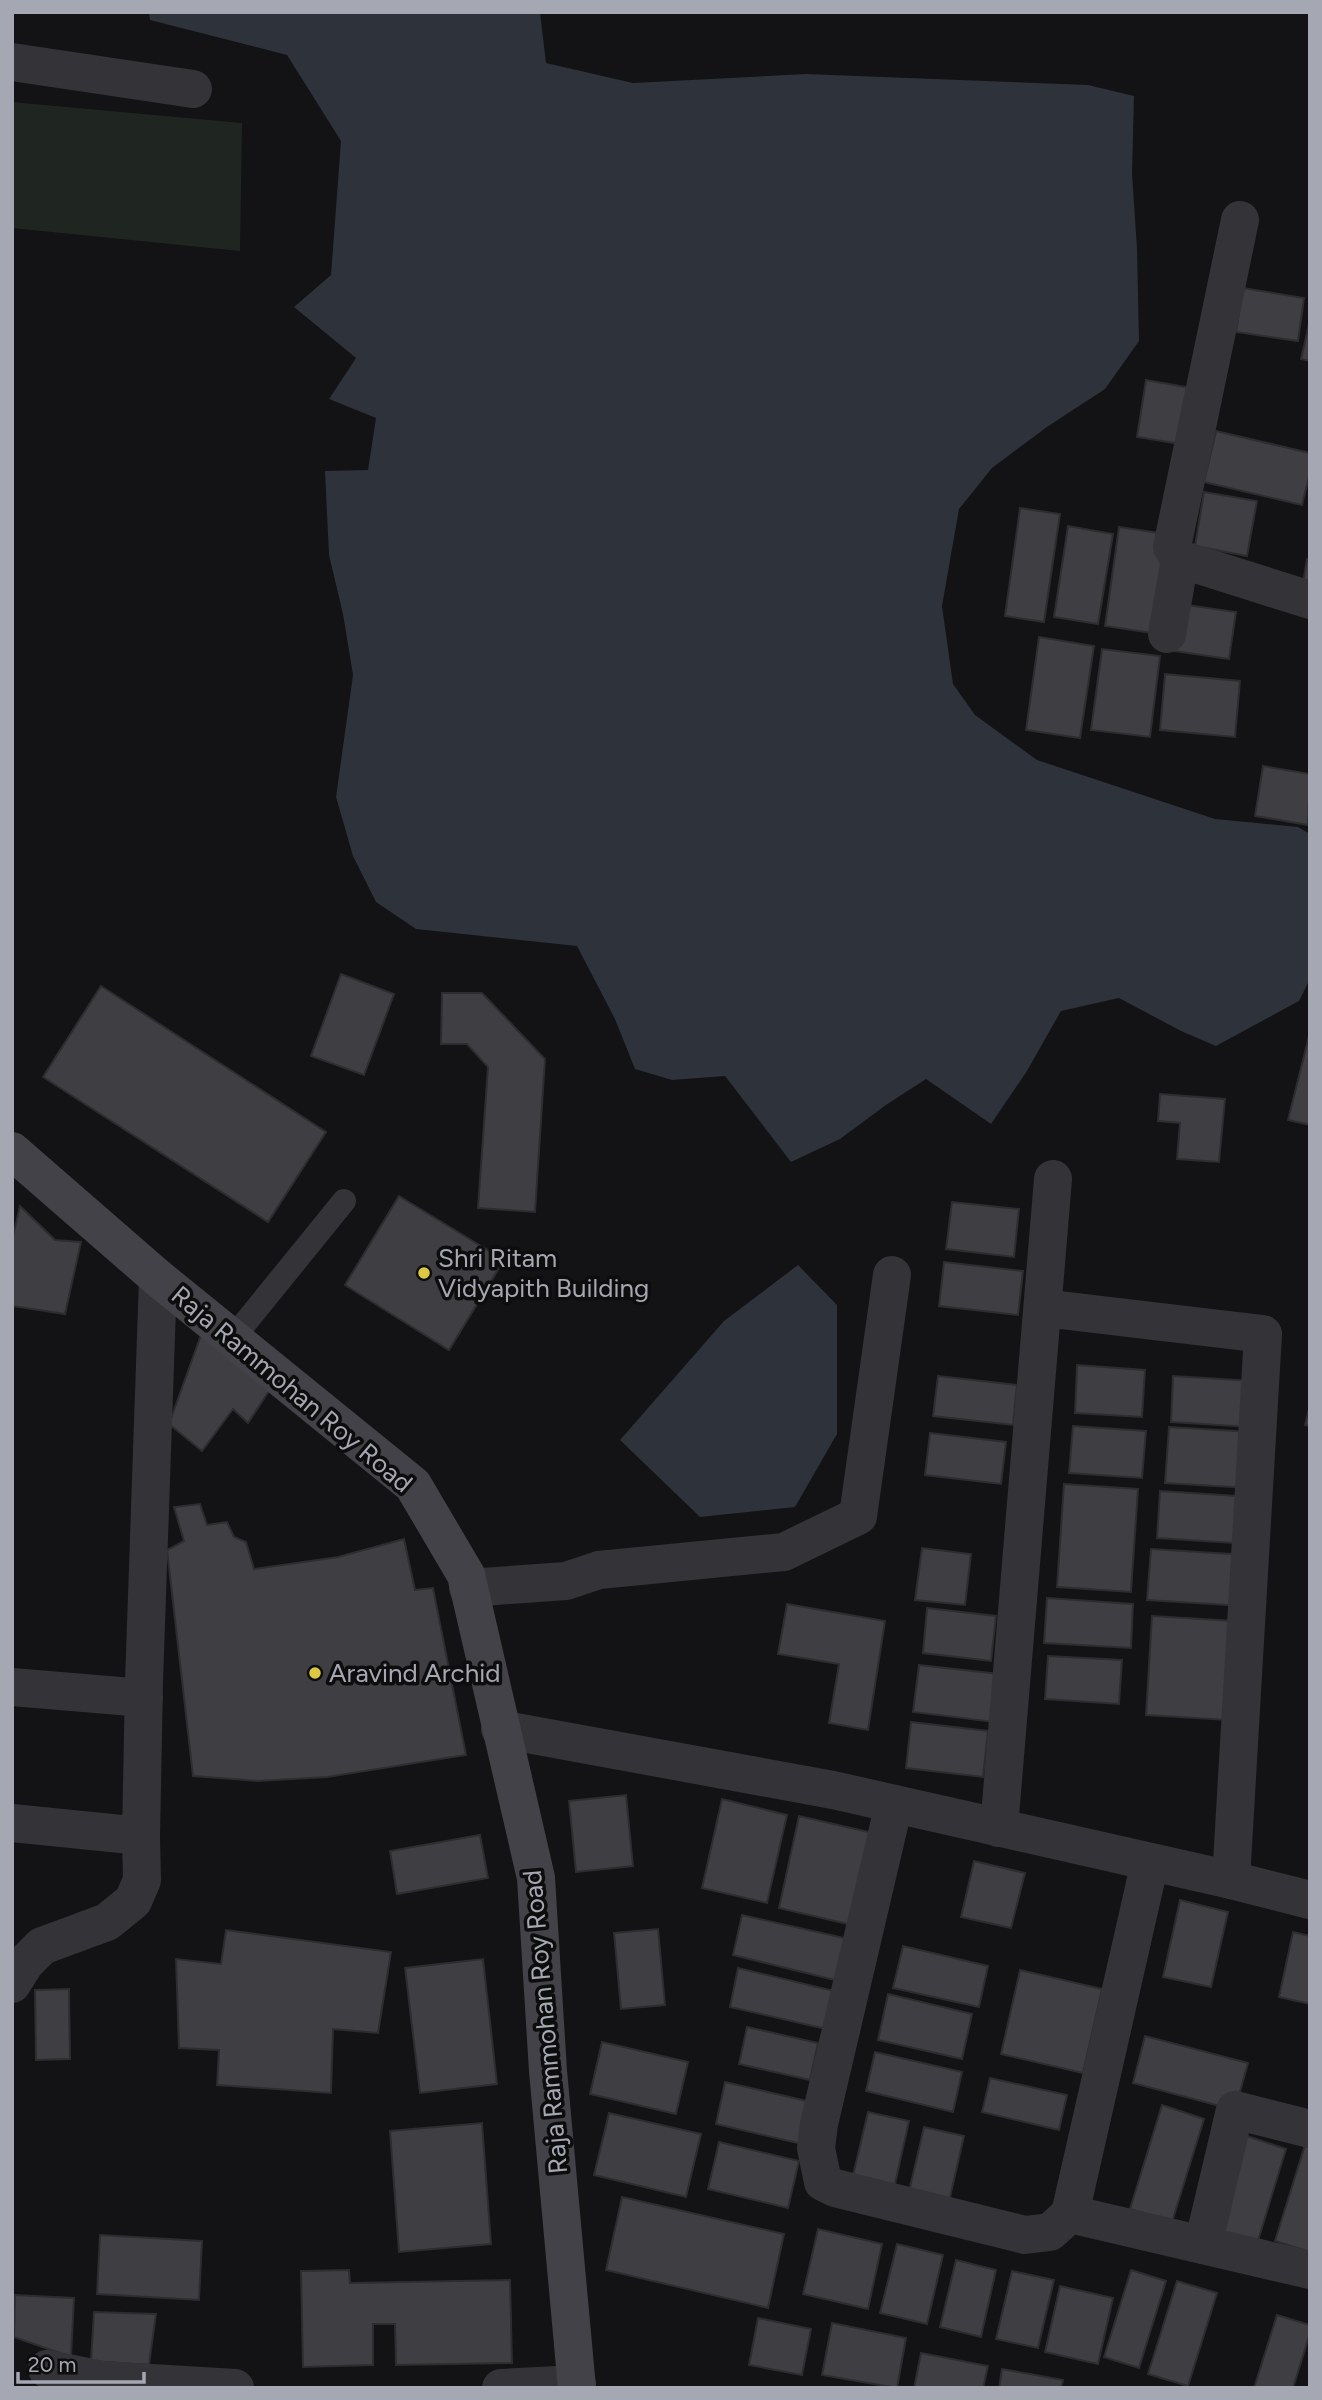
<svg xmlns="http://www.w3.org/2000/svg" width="1322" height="2400" font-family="Figtree,sans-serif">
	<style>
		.green { fill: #1f2621 }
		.water { fill: #2d323b }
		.building { fill: #3f3f43; stroke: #2d2c2f; stroke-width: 2 }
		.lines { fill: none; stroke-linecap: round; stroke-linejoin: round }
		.service { stroke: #343438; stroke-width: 24 }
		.minor { stroke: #343438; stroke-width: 38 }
		.tertiary { stroke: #343438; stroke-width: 38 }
		.secondary { stroke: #424248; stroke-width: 38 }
		.poi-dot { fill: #dcc842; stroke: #0e0d0e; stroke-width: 2.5 }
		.labels { text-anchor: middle; stroke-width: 7; stroke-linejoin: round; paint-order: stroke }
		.poi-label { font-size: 26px; fill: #a5a7b2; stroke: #0e0d0e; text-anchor: start }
		.street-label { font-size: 26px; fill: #a5a7b2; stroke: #0e0d0e }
	</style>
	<rect width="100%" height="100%" fill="#131214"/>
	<path class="green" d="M12,102L242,123L240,251L12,228Z"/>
	<g class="water">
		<path d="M149,12H540L546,63L633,83L806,74L1088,85L1134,96L1132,174L1137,248L1139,341L1105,389L1047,427L992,468L959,509L942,606L953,684L975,715L1037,760L1215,819L1298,827L1310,834V979L1299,1001L1216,1046L1181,1031L1119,998L1061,1011L1027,1071L991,1124L926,1079L886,1105L840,1139L791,1162L725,1076L672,1080L635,1069L615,1019L577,946L416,929L376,902L353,856L336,797L353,675L343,614L329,555L325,471L368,470L376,418L329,399L356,358L294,307L331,275L341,141L287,55L150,20Z"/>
		<path d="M798,1265L837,1305V1434L795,1507L700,1517L620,1440L724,1321Z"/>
	</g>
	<g class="building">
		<path d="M1243,288L1304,298L1298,341L1236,332Z"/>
		<path d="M1310,320V361L1301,359Z"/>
		<path d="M1146,380L1197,389L1187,445L1137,437Z"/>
		<path d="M1216,431L1310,453V473L1302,505L1204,482Z"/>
		<path d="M1204,492L1257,501L1247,556L1195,546Z"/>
		<path d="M1020,508L1060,514L1044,622L1005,616Z"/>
		<path d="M1068,526L1113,534L1098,624L1054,617Z"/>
		<path d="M1119,527L1173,535L1159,634L1105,626Z"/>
		<path d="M1307,559L1310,560V596L1301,594Z"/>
		<path d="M1180,604L1236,612L1229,659L1174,651Z"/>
		<path d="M1039,637L1094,646L1080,738L1026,730Z"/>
		<path d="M1102,649L1160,656L1150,737L1091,730Z"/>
		<path d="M1165,674L1240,681L1235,737L1160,730Z"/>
		<path d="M1263,766L1310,774L1308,825L1255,816Z"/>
		<path d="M341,974L394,994L364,1075L311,1056Z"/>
		<path d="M101,986L326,1132L268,1222L43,1077Z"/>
		<path d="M442,993H482L545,1059L535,1212L478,1208L488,1067L467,1044H441Z"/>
		<path d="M1310,1032V1125L1288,1120Z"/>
		<path d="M1160,1094L1225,1099L1219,1162L1177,1159L1180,1123L1158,1121Z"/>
		<path d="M399,1196L504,1260L449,1350L345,1285Z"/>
		<path d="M952,1202L1019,1209L1014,1257L946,1249Z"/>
		<path d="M20,1206L55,1240L81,1242L65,1314L12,1306V1240Z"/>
		<path d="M944,1262L1023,1271L1018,1315L939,1306Z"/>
		<path d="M201,1335L269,1391L248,1423L233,1409L202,1451L169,1424Z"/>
		<path d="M1077,1365L1145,1370L1142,1417L1075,1413Z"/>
		<path d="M938,1376L1017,1385L1013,1425L933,1416Z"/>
		<path d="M1173,1376L1253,1381L1251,1427L1171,1422Z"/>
		<path d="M1310,1405V1426L1305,1425Z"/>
		<path d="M1073,1426L1146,1431L1142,1478L1069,1473Z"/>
		<path d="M1169,1427L1251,1432L1248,1488L1165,1483Z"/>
		<path d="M930,1433L1006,1442L1001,1484L925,1475Z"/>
		<path d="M1064,1484L1138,1489L1131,1592L1057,1587Z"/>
		<path d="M1160,1491L1237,1496L1234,1543L1157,1538Z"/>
		<path d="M200,1504L207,1525L227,1522L234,1537L246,1542L254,1569L338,1557L404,1539L415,1590L433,1588L466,1755L327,1777L258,1781L193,1776L167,1550L184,1541L174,1507Z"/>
		<path d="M922,1548L971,1554L965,1605L915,1600Z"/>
		<path d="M1151,1549L1247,1555L1243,1606L1147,1600Z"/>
		<path d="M1047,1598L1133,1604L1131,1648L1044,1643Z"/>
		<path d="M787,1604L885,1621L868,1730L829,1723L839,1664L778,1654Z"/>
		<path d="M927,1608L996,1616L991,1661L923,1653Z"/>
		<path d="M1152,1616L1234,1621L1228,1720L1146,1715Z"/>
		<path d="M1048,1656L1122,1660L1119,1704L1045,1699Z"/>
		<path d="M919,1665L999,1674L994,1722L913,1712Z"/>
		<path d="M911,1722L988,1731L983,1777L906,1768Z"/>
		<path d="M626,1795L633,1866L576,1872L569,1801Z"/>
		<path d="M722,1799L787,1815L767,1903L702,1888Z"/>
		<path d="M799,1816L873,1833L852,1925L779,1908Z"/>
		<path d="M480,1835L488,1878L397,1894L390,1851Z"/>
		<path d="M974,1861L1025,1873L1011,1928L961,1917Z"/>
		<path d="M1180,1900L1228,1912L1211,1987L1163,1977Z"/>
		<path d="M742,1915L853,1940L843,1982L733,1955Z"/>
		<path d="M658,1929L665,2005L621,2009L614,1933Z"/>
		<path d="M226,1930L391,1952L378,2033L333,2029L331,2093L217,2085L219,2050L179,2048L176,1959L221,1964Z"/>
		<path d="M1293,1932L1310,1936V2004L1279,1997Z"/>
		<path d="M903,1946L988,1966L979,2007L893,1988Z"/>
		<path d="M483,1959L497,2084L420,2093L405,1968Z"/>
		<path d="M738,1968L834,1991L826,2029L730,2007Z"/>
		<path d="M1020,1970L1102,1989L1083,2073L1001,2054Z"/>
		<path d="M69,1989L70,2059L36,2060L35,1990Z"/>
		<path d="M888,1994L972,2014L962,2059L878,2040Z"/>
		<path d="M747,2027L818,2043L810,2080L739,2064Z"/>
		<path d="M1145,2036L1248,2063L1235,2110L1133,2083Z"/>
		<path d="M602,2042L688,2062L676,2114L590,2094Z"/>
		<path d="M875,2052L962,2072L953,2112L866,2091Z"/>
		<path d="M990,2078L1067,2095L1059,2130L982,2112Z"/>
		<path d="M725,2082L811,2102L802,2144L716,2124Z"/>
		<path d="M1162,2105L1204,2119L1172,2222L1130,2209Z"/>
		<path d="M868,2112L909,2121L893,2193L851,2184Z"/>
		<path d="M609,2113L701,2134L686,2197L594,2175Z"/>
		<path d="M482,2123L491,2244L399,2252L390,2131Z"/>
		<path d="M924,2127L964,2136L948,2206L908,2196Z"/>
		<path d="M1244,2135L1286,2149L1257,2244L1214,2231Z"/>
		<path d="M719,2142L799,2161L788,2208L708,2189Z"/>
		<path d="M1306,2142L1310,2143V2252L1275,2241Z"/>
		<path d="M622,2197L784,2234L768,2308L606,2270Z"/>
		<path d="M818,2229L882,2244L868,2309L803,2294Z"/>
		<path d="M100,2235L202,2241L199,2300L97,2294Z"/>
		<path d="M897,2244L943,2255L927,2324L880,2313Z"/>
		<path d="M956,2260L996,2270L981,2337L940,2327Z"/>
		<path d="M349,2270L350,2283L510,2280L512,2363L396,2365L395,2324H373V2365L303,2367L301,2271Z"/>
		<path d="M1131,2270L1166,2281L1139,2368L1104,2357Z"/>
		<path d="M1012,2271L1054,2280L1038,2348L996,2339Z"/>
		<path d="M1177,2281L1217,2293L1188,2386L1148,2374Z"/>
		<path d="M1060,2286L1113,2298L1098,2364L1045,2352Z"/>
		<path d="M15,2295L74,2298L71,2357L14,2337Z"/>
		<path d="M94,2312L156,2314L149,2365L91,2361Z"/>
		<path d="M1277,2315L1310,2325V2333L1293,2388H1254Z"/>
		<path d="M758,2318L811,2329L802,2375L749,2365Z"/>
		<path d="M832,2323L906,2338L897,2388L822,2375Z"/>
		<path d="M921,2353L988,2366L983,2388H914Z"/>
		<path d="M1002,2369L1063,2380L1061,2388H999Z"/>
	</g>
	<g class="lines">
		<path class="service" d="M232,1339L344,1201"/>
		<g class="minor">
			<path d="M12,62L193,89"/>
			<path d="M1240,220L1172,547L1180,559L1310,600"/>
			<path d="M1167,634L1180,559"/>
			<path d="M1043,1308L1263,1334L1231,1880"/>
			<path d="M468,1588L566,1581L599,1570L784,1552L858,1516L892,1275"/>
			<path d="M12,1687L144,1698"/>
			<path d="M894,1804L819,2124L816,2148L823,2182L835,2188L1025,2235L1050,2232L1070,2214L1310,2270"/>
			<path d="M12,1823L141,1836"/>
			<path d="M999,1828L1053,1179"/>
			<path d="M12,1984L25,1963L42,1946L107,1922L133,1901L142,1880L141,1836L144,1682L158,1278"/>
			<path d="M1070,2214L1150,1862"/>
			<path d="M1203,2245L1235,2110L1310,2129"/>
			<path d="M47,2369L102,2380L235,2388"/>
			<path d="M501,2388L577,2384"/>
		</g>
		<path class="tertiary" d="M500,1729L833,1790L1231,1880L1310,1900"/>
		<path class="secondary" d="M12,1151L158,1278L413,1485L466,1575L536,1878L548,2071L577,2388"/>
	</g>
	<g class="poi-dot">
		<circle cx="424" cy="1273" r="7"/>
		<circle cx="315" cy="1673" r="7"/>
	</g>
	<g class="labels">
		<g class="poi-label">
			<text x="438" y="1267">Shri Ritam<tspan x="438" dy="30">Vidyapith Building</tspan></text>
			<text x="329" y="1682">Aravind Archid</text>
		</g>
		<g class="street-label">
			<text transform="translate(292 1389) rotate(40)" y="9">Raja Rammohan Roy Road</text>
			<text transform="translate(545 2022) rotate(-95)" y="9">Raja Rammohan Roy Road</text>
		</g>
	</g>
	<rect width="1322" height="2400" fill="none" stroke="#a5a7b2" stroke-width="28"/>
	<path d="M18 2372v10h126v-10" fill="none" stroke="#a5a7b2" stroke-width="3.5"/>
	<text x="28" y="2372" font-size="21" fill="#a5a7b2" stroke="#0e0d0e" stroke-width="5" paint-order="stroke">20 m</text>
</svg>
